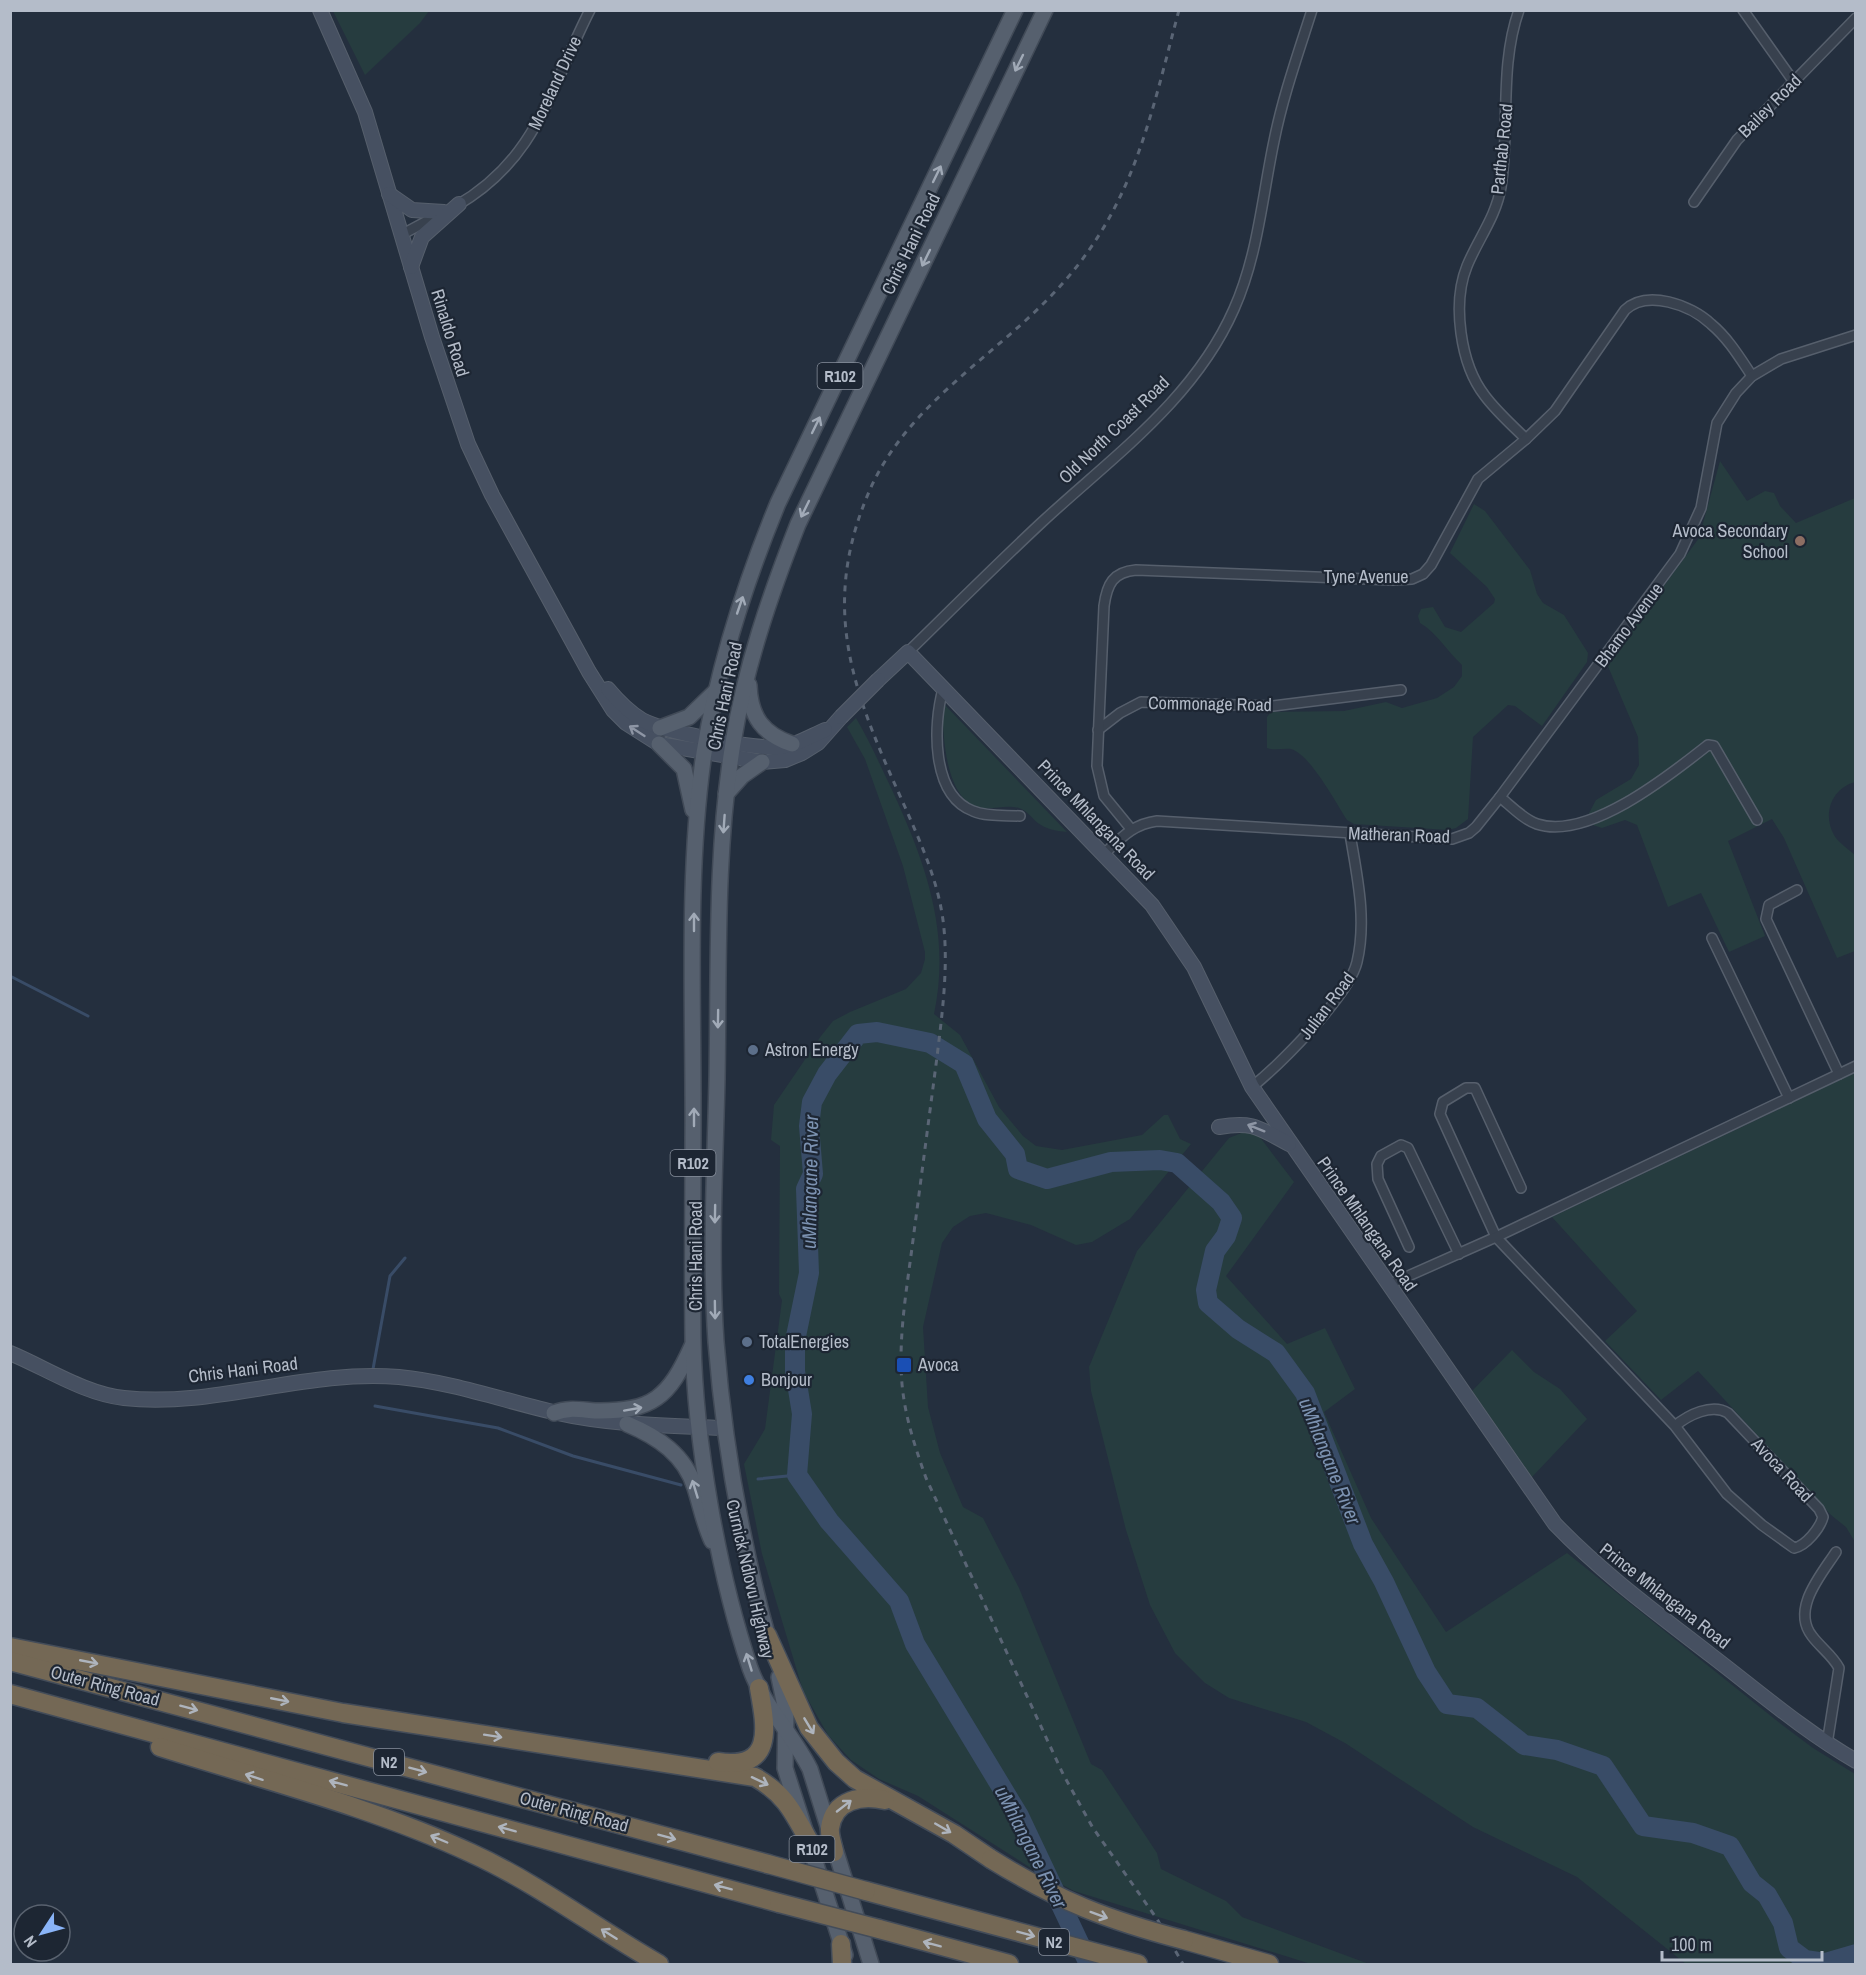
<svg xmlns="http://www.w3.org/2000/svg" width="1866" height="1975" font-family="'Archivo Narrow',sans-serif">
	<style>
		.green { fill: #263c3f }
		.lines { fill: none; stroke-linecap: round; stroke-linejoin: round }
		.stream { stroke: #394c67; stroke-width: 3 }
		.river { stroke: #394c67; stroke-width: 20 }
		.street-casing { stroke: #565f6c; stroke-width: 12 }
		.secondary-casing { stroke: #565f6c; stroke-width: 16 }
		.primary-casing { stroke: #414a57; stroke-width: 18 }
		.highway-casing { stroke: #434c59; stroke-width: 21 }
		.street { stroke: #38414e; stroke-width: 9 }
		.secondary { stroke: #465061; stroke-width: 14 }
		.primary { stroke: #56606e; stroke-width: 15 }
		.highway { stroke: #746855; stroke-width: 18 }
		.rail { stroke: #5a6575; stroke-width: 3; stroke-dasharray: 6 6; stroke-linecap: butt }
		.secondary-bridge-casing { stroke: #565f6c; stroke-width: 16; stroke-linecap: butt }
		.highway-bridge-casing { stroke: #434c59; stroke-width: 21; stroke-linecap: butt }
		.secondary-bridge { stroke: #465061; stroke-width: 14 }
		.highway-bridge { stroke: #746855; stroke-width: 18 }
		.oneway { stroke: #a1aab7 }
		.oneway2 { stroke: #8e96a5 }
		.oneway3 { stroke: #aeb4bd }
		.education-dot { fill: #8d6e63; stroke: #1d2633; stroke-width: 2 }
		.service-dot { fill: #5c6f8a; stroke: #1d2633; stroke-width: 2 }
		.transit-dot { fill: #1a4fb4; stroke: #1d2633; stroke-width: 2 }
		.shop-dot { fill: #3f7fe0; stroke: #1d2633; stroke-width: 2 }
		.labels { text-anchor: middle; stroke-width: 4.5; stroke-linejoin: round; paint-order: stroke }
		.shield { fill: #1d2633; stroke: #878f9c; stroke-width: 1.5 }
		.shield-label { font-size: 16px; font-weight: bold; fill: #b4bcc9 }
		.street-label { font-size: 18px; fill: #b4bcc9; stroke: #1d2633 }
		.poi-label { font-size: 18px; fill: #b4bcc9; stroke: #1d2633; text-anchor: start }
		.water-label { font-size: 20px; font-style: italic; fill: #7c92b1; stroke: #1d2633 }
	</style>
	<rect width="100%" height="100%" fill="#242f3e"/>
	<g class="green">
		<path d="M333,11H429L420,23L365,75Z"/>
		<path d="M1720,461L1747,501L1765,491L1774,493L1780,506L1796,523L1855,498V782C1832,788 1822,814 1834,835C1838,842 1849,850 1855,855V951L1837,958L1784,838L1772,819L1728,841L1765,936L1729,952L1701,893L1668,907L1637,825L1625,820L1602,828L1593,825L1588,815L1596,800L1631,779L1639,765L1638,737L1607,664L1699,538Z"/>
		<path d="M1474,504L1485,511L1530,570L1537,594L1543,603L1564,615L1588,653L1587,662L1542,726L1515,706L1508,705L1473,737L1468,819L1456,828L1448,830L1354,824L1347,820C1336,803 1310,754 1291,749C1283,748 1275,751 1267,748V717L1271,712L1344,711L1386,702L1402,708L1437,698L1454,687L1462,676V665C1447,651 1437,633 1420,623L1418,616L1421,609L1433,607L1445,627L1461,632L1494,603L1495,599L1487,587L1450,553Z"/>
		<path d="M943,703L1067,832C1058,831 1049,830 1041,825C1032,820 1029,811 1019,808C1005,804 991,811 977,807C945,797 942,732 943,703Z"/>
		<path d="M856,718C870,742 881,767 893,792C926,864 951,934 934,1014L960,1035L999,1107L1023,1136L1036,1146L1062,1150L1142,1135L1164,1115H1168L1180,1139L1191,1144L1130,1219L1092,1242L1076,1245L1031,1225L986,1213L970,1216L953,1227L942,1243L923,1327L928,1407L940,1453L963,1507L983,1518L1019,1588L1091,1764L1102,1770L1157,1853L1161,1869L1226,1901L1242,1917L1369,1964H1311L1074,1891L1034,1870L918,1796L879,1779L851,1760L828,1735L803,1691L762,1554L744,1464L765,1429L782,1300L779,1294L780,1146L771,1140L774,1105L821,1036L833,1021L850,1012L906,989L921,973L925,959V952L903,866L865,759L847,727Z"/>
		<path d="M1855,1073V1542L1846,1527L1831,1515L1698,1371L1661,1400L1605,1341L1637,1311L1552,1217Z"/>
		<path d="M1244,1132L1259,1136L1294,1182L1226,1276L1287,1344L1325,1328L1355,1389L1324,1412L1371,1518L1446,1632L1567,1553L1781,1724L1813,1748L1855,1774V1964H1686L1577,1877L1473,1827L1345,1743L1306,1722L1229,1698L1205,1683L1175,1653L1150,1605L1126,1530L1091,1391L1089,1367L1137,1251L1229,1138Z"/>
		<path d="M1512,1350L1534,1372L1560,1389L1587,1419L1532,1477L1472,1391Z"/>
	</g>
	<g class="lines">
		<g class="stream">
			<path d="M10,976L88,1016"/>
			<path d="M373,1369L390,1276L405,1258"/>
			<path d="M375,1406L498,1428L573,1456L681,1485"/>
			<path d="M758,1479L797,1475"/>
		</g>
		<path class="river" d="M1089,1964L1019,1816L915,1644L899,1601L829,1521L797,1475L802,1414L795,1371V1341L809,1273L806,1189L813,1174L809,1126L812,1102L827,1074L858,1034L877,1032L930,1043L964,1064L987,1119L1015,1154L1018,1169L1047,1179L1111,1162L1160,1160L1177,1163L1221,1202L1232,1218L1226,1236L1215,1251L1206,1290L1208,1303L1238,1329L1276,1353L1305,1393L1363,1544L1384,1582L1426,1672L1447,1704L1477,1708L1524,1745L1557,1750L1603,1766L1643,1826L1693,1833L1730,1846L1752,1883L1767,1895L1783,1923L1789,1948L1805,1960L1825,1963L1856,1954"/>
		<g class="street-casing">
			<g id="street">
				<path d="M1519,10C1499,66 1510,129 1501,187C1496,217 1478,239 1467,266C1452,303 1460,364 1485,396C1497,412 1512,425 1526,439"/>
				<path d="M1743,10L1794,82"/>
				<path d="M1694,202L1737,140L1856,18"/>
				<path d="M456,206C538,159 550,88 590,10"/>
				<path d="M401,235L444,212"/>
				<path d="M908,652C952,609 996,565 1041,523C1112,457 1194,400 1234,309C1258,255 1262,198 1274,141C1283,96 1298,54 1312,10"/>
				<path d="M943,689C933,725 931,795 973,811C987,817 1005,815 1020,816"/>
				<path d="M1098,730L1120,713L1141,702L1273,706L1401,690"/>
				<path d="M1500,797C1511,806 1523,819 1537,824C1588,841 1670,775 1708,745L1714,746L1757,820"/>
				<path d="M1131,829L1104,796L1097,766L1104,606C1107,584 1113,572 1136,570L1393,580L1412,579L1423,574L1431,565L1478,479L1526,439L1555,411L1625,310C1647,289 1691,305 1711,324C1728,338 1740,358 1752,376"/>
				<path d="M1104,854C1121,838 1133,824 1157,821L1452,839L1469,833L1476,827L1500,797L1680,554L1701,508L1717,423L1736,393L1752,376L1781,359L1856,335"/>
				<path d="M1797,890L1769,905L1766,919L1839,1074"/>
				<path d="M1712,938L1789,1098"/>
				<path d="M1252,1087C1280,1064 1349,996 1357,962C1367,919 1357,876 1350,834"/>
				<path d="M1521,1188L1475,1088H1466L1443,1102L1440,1114L1496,1237L1675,1426L1727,1494L1762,1525L1794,1548C1806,1546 1820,1528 1823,1517L1819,1509L1728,1413C1712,1403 1688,1415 1675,1426"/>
				<path d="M1409,1247L1378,1179L1377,1164L1381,1156L1401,1145L1408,1148L1459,1254"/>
				<path d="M1388,1285L1496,1237L1856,1066"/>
				<path d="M1827,1744L1839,1668C1833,1656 1820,1647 1812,1636C1791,1609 1821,1575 1836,1552"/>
			</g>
		</g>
		<g class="secondary-casing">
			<g id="secondary">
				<path d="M320,10L365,112L432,337L468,444L492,495L589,672L613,710L626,723L659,744L762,762L785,760L802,753L818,743L841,717"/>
				<path d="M389,194L412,210L444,212"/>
				<path d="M411,267L422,237L459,204"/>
				<path d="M878,680L908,652L1152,905L1194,967L1252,1087L1555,1524C1603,1574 1658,1614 1712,1656C1759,1692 1804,1731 1856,1761"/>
				<path d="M608,689C618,701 629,712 642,720C665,732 752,749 778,747C795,746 809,737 825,730"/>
				<path d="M1219,1127C1253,1121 1259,1128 1289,1144"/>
				<path d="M10,1353C46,1368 85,1394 124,1398C216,1408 306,1369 399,1377C451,1382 502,1400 553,1412C609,1425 667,1426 724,1428"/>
			</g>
		</g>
		<g class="primary-casing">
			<g id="primary">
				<path d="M749,685C750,717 763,734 792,744"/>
				<path d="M660,728L689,717L716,691"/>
				<path d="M659,744L684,769L693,810"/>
				<path d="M726,794L742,776L762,762"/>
				<path d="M554,1413C568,1407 581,1410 595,1411C653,1412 669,1397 692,1346"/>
				<path d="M627,1424C658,1437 685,1455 695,1488C701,1507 704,1524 712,1541"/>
				<path d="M770,1645C742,1546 724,1445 716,1342C710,1255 715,1166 717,1079C719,968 715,854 733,743C745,668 770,595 798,524L1045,10"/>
				<path d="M779,1677L786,1711L785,1768L845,1955"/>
				<path d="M871,1964L810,1769C792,1733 764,1707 750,1668C718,1572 695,1442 693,1340C692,1273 693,1205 693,1138C694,1014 686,875 704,753C718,666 745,583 778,503L1015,10"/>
			</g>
		</g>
		<g class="highway-casing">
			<g id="highway">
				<path d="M767,1635L809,1728L836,1762L855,1779L954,1834L991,1859"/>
				<path d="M10,1647L343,1713L755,1777C785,1794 793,1812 809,1841"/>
				<path d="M10,1661L768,1864"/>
				<path d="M10,1694L779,1903"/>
				<path d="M160,1747C264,1780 372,1807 471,1853C537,1883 596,1928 659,1964"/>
				<path d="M718,1762C775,1770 766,1727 759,1688"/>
				<path d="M834,1852C833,1845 829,1835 830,1828C834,1799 862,1795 885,1800"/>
				<path d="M866,1891L1138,1964"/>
				<path d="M879,1929L1009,1964"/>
				<path d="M1184,1940L1269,1964"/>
				<path d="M841,1944L842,1964"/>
			</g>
		</g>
		<use href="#street" class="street"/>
		<use href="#secondary" class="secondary"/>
		<use href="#primary" class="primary"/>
		<use href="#highway" class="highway"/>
		<path class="rail" d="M1179,10C1149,122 1133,213 1048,299C984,364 901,410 866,499C819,615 857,700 905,807C922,846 940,885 944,929C948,971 942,1015 937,1057C929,1118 921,1179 913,1240C907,1288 898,1336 902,1384C905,1417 915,1447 926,1478L1063,1774L1093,1828L1157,1919L1183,1964"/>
		<g class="secondary-bridge-casing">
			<path id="secondary-bridge" d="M841,717L878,680"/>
		</g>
		<g class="highway-bridge-casing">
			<g id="highway-bridge">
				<path d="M991,1859C1059,1901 1107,1920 1184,1940"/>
				<path d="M768,1864L866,1891"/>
				<path d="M779,1903L879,1929"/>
			</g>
		</g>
		<use href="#secondary-bridge" class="secondary-bridge"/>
		<use href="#highway-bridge" class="highway-bridge"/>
	</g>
	<defs><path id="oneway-shaft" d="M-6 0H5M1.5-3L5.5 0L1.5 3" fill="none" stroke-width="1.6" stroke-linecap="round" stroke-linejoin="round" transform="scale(1.5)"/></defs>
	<g class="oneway">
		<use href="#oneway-shaft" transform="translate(1019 63) rotate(116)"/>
		<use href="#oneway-shaft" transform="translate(937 174) rotate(-64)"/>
		<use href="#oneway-shaft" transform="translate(926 258) rotate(116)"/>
		<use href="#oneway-shaft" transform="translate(816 425) rotate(-64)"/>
		<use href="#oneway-shaft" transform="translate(805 509) rotate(116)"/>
		<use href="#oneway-shaft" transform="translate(740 605) rotate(-71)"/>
		<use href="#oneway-shaft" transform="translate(724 824) rotate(94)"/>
		<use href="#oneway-shaft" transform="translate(694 922) rotate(-90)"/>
		<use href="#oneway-shaft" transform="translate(718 1019) rotate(91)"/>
		<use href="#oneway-shaft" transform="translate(694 1117) rotate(-90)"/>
		<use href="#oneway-shaft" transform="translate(715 1214) rotate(91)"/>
		<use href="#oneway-shaft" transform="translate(715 1310) rotate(89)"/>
		<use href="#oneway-shaft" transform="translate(633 1409) rotate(-10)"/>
		<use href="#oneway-shaft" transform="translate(695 1489) rotate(-107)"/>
		<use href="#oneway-shaft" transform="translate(749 1662) rotate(-107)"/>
	</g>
	<g class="oneway2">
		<use href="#oneway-shaft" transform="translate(637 731) rotate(-147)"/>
		<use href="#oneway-shaft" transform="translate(1256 1128) rotate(-158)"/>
	</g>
	<g class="oneway3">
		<use href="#oneway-shaft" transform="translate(89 1662) rotate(11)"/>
		<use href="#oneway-shaft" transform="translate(280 1700) rotate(11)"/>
		<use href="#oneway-shaft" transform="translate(189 1708) rotate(15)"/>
		<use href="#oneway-shaft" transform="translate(809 1726) rotate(59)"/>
		<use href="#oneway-shaft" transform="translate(493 1736) rotate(9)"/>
		<use href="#oneway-shaft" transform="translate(418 1770) rotate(15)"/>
		<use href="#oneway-shaft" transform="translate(254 1777) rotate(-162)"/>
		<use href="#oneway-shaft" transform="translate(760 1781) rotate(25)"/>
		<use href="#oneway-shaft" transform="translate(338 1783) rotate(-165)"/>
		<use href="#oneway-shaft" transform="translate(844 1806) rotate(-38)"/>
		<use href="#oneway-shaft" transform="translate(943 1828) rotate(30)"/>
		<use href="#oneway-shaft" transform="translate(507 1829) rotate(-165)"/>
		<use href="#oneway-shaft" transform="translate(667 1837) rotate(15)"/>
		<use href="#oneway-shaft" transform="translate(439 1839) rotate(-157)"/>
		<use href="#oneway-shaft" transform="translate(723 1887) rotate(-165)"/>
		<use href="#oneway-shaft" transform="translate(1099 1915) rotate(20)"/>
		<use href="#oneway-shaft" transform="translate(609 1934) rotate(-148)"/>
		<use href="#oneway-shaft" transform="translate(1026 1934) rotate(15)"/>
		<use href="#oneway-shaft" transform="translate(932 1944) rotate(-165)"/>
	</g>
	<circle class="education-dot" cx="1800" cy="541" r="6"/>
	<g class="service-dot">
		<circle cx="753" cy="1050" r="6"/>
		<circle cx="747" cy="1342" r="6"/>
	</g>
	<rect class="transit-dot" x="896" y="1357" width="16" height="16" rx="3"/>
	<circle class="shop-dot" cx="749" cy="1380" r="6"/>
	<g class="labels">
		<g class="shield">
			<rect x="817.5" y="363" width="45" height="26" rx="4.5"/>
			<rect x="670.5" y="1150" width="45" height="26" rx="4.5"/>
			<rect x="374" y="1749" width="30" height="26" rx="4.5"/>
			<rect x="789.5" y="1836" width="45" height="26" rx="4.5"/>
			<rect x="1039" y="1929" width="30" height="26" rx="4.5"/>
		</g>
		<g class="shield-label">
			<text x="840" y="382">R102</text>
			<text x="693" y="1169">R102</text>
			<text x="389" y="1768">N2</text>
			<text x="812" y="1855">R102</text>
			<text x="1054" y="1948">N2</text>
		</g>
		<g class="street-label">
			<text transform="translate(555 83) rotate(-65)" y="6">Moreland Drive</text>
			<text transform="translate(1770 106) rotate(-45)" y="6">Bailey Road</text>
			<text transform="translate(1502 149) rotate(-84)" y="6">Parthab Road</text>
			<text transform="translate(911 244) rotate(-64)" y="6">Chris Hani Road</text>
			<text transform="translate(450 333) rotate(73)" y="6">Rinaldo Road</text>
			<text transform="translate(1114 430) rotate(-44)" y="6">Old North Coast Road</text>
			<text x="1366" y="583">Tyne Avenue</text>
			<text transform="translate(1629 625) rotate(-53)" y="6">Bhamo Avenue</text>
			<text transform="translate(725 696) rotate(-78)" y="6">Chris Hani Road</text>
			<text transform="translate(1210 704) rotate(1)" y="6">Commonage Road</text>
			<text transform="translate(1096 820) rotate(46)" y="6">Prince Mhlangana Road</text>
			<text transform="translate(1399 835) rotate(2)" y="6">Matheran Road</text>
			<text transform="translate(1327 1006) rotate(-53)" y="6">Julian Road</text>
			<text transform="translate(1367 1224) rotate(55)" y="6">Prince Mhlangana Road</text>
			<text transform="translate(696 1256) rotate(-90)" y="6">Chris Hani Road</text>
			<text transform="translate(243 1370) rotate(-7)" y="6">Chris Hani Road</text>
			<text transform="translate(1782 1470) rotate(47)" y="6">Avoca Road</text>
			<text transform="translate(750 1579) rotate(77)" y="6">Curnick Ndlovu Highway</text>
			<text transform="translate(1665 1596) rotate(38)" y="6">Prince Mhlangana Road</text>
			<text transform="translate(105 1686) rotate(15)" y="6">Outer Ring Road</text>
			<text transform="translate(574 1812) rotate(15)" y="6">Outer Ring Road</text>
		</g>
		<g class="poi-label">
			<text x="1788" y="537" text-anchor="end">Avoca Secondary<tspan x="1788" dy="21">School</tspan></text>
			<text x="765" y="1056">Astron Energy</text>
			<text x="759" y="1348">TotalEnergies</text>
			<text x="918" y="1371">Avoca</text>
			<text x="761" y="1386">Bonjour</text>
		</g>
		<g class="water-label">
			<text transform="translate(810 1182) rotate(-89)" y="7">uMhlangane River</text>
			<text transform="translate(1330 1461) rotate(68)" y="7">uMhlangane River</text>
			<text transform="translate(1031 1847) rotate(63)" y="7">uMhlangane River</text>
		</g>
	</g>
	<rect width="1866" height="1975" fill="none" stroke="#b4bcc9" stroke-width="24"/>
	<g transform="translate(42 1933) rotate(234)"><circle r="28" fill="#1d2633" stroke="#59626f" stroke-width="1.5"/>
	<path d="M0-4.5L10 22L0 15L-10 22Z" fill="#8ab4f8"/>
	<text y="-9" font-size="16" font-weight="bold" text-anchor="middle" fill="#b4bcc9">N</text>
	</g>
	<path d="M1662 1951v9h160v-9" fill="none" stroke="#b4bcc9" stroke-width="3"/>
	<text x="1671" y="1951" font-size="18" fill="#b4bcc9" stroke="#1d2633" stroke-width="4.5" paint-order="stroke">100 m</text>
</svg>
